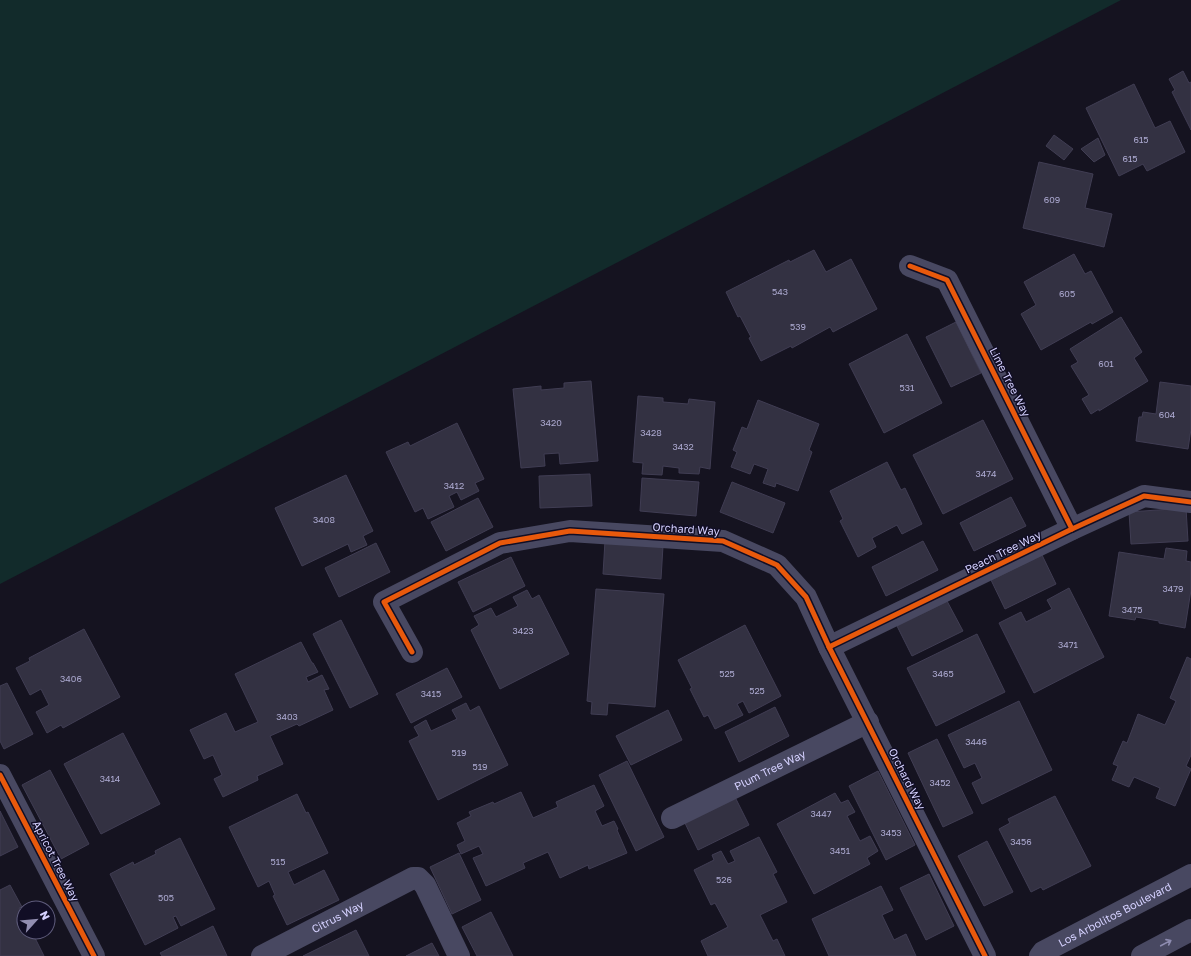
<svg xmlns="http://www.w3.org/2000/svg" width="1191" height="956" font-family="'Golos Text',sans-serif">
	<style>
		.green { fill: #122b2b }
		.building { fill: #333142; stroke: #403d53 }
		.lines { fill: none; stroke-linecap: round; stroke-linejoin: round }
		.minor { stroke: #484861; stroke-width: 22 }
		.cycleway-casing { stroke: #110e25; stroke-width: 8 }
		.cycleway { stroke: #e8590c; stroke-width: 5 }
		.oneway { stroke: #8e8cb0 }
		.labels { text-anchor: middle; stroke-width: 3; stroke-linejoin: round; paint-order: stroke }
		.number-label { font-size: 9px; fill: #aca9d0 }
		.street-label { font-size: 11px; fill: #d5d1ff; stroke: #110e25 }
	</style>
	<rect width="100%" height="100%" fill="#151320"/>
	<path class="green" d="M0,0H1121L0,584Z"/>
	<g class="building">
		<path d="M1183,71L1189,83L1191,82V130L1172,92L1175,90L1169,79Z"/>
		<path d="M1134,84L1155,128L1170,121L1185,152L1147,171L1143,164L1119,176L1086,108Z"/>
		<path d="M1054,135L1073,149L1064,160L1046,146Z"/>
		<path d="M1098,138L1105,155L1094,162L1081,149Z"/>
		<path d="M1039,162L1093,174L1085,208L1112,214L1104,247L1023,228Z"/>
		<path d="M814,250L826,272L851,259L877,309L833,332L830,327L792,348L791,346L761,361L749,338L751,337L740,316L738,317L726,292L789,260L790,262Z"/>
		<path d="M1074,254L1085,274L1091,271L1113,312L1092,324L1091,322L1041,350L1021,314L1036,305L1024,282Z"/>
		<path d="M1121,317L1142,352L1134,358L1148,381L1099,411V409L1091,414L1082,399L1089,395L1071,366L1078,362L1070,349Z"/>
		<path d="M956,322L981,373L951,387L926,337Z"/>
		<path d="M907,334L942,403L884,433L849,364Z"/>
		<path d="M591,381L598,461L560,464L559,453L544,454L545,466L521,468L513,389L541,386V390L564,388V383Z"/>
		<path d="M1160,382L1191,386V429L1188,449L1136,441L1139,417H1142L1143,412L1156,414Z"/>
		<path d="M638,396L663,398V402L688,404L689,399L715,402L710,469L700,467L699,474L679,473V468L663,466L662,475L642,474L643,463L633,462Z"/>
		<path d="M758,400L819,424L809,450L812,452L798,491L776,483L775,487L763,483L768,469L754,464L750,474L731,467L737,452L733,450L742,427L747,429Z"/>
		<path d="M983,420L1013,479L943,514L913,455Z"/>
		<path d="M457,423L484,479L475,483L479,491L461,500L457,492L449,496L454,507L428,519L423,508L415,512L386,452L408,442L410,446Z"/>
		<path d="M887,462L901,490L905,488L922,524L902,534L897,525L872,538L876,547L858,557L840,521L843,519L830,491Z"/>
		<path d="M590,474L592,506L540,508L539,476Z"/>
		<path d="M346,475L373,531L363,536L367,545L351,552L348,544L302,566L275,508Z"/>
		<path d="M642,478L699,482L696,516L640,511Z"/>
		<path d="M732,482L785,503L773,533L720,512Z"/>
		<path d="M1011,497L1026,526L974,551L960,523Z"/>
		<path d="M478,498L493,527L446,551L431,522Z"/>
		<path d="M1186,508L1188,541L1131,544L1129,512Z"/>
		<path d="M605,541L663,546L661,579L603,574Z"/>
		<path d="M923,541L938,570L886,596L872,567Z"/>
		<path d="M376,543L390,572L339,597L325,568Z"/>
		<path d="M1166,548L1187,551L1186,561L1191,562V590L1185,628L1159,623V621L1136,617L1135,620L1109,616L1119,552L1164,559Z"/>
		<path d="M1042,555L1056,584L1005,609L991,580Z"/>
		<path d="M511,557L525,586L473,612L458,582Z"/>
		<path d="M1069,588L1104,657L1034,693L999,623L1021,612L1026,622L1052,609L1047,600Z"/>
		<path d="M596,589L664,594L655,707L608,703L607,715L591,714L592,702L587,701Z"/>
		<path d="M527,590L532,599L539,595L569,654L500,689L471,630L479,625L474,616L491,608L496,617L518,606L513,597Z"/>
		<path d="M947,601L963,631L912,656L897,626Z"/>
		<path d="M341,620L378,694L350,708L313,634Z"/>
		<path d="M745,625L781,696L749,713L743,701L737,704L743,715L715,729L708,715L704,717L690,689L692,688L678,660Z"/>
		<path d="M84,629L120,697L63,728L61,725L47,733L36,712L49,705L41,689L30,695L16,668L30,661L29,658Z"/>
		<path d="M977,634L1005,692L936,726L907,668Z"/>
		<path d="M301,642L312,663H313L318,672L306,677L308,682L322,675L329,689L324,690L333,710L299,726L297,724L270,736L283,764L257,776L258,780L223,797L214,779L222,775L213,755L204,759L190,730L226,713L235,732L258,722L235,674Z"/>
		<path d="M1187,657L1191,659V755L1186,766L1191,769L1175,806L1156,798L1160,788L1134,777L1129,787L1112,780L1118,766L1113,764L1123,741L1127,743L1138,714L1165,725L1176,701L1170,698Z"/>
		<path d="M447,668L462,697L411,723L396,694Z"/>
		<path d="M7,683L33,734L4,749L0,741V686Z"/>
		<path d="M1019,701L1052,770L982,804L972,783L982,778L975,763L964,768L948,735Z"/>
		<path d="M466,703L470,711L479,706L508,765L438,800L409,741L419,736L414,727L426,720L431,731L457,719L452,710Z"/>
		<path d="M775,707L789,736L739,762L725,732Z"/>
		<path d="M668,710L682,740L631,765L616,736Z"/>
		<path d="M123,733L160,804L101,834L64,764Z"/>
		<path d="M937,739L973,813L943,827L908,753Z"/>
		<path d="M627,761L664,837L636,851L599,775Z"/>
		<path d="M50,770L89,844L61,859L22,785Z"/>
		<path d="M878,771L915,845L886,860L849,786Z"/>
		<path d="M594,785L604,806L595,811L602,826L614,821L618,829L617,830L627,853L589,869L588,865L560,878L548,852L523,863L525,868L486,886L473,858L483,854L479,846L461,854L457,845L465,841L457,823L471,816L469,812L493,802L494,804L521,792L533,818L558,807L556,802Z"/>
		<path d="M835,793L841,803L848,800L855,812L847,816L860,841L870,836L878,851L867,858L870,864L814,894L777,824Z"/>
		<path d="M297,794L306,813L308,812L328,853L288,872L294,885L324,870L339,900L287,925L273,896L275,895L269,881L258,887L229,827Z"/>
		<path d="M734,795L749,825L698,850L683,819Z"/>
		<path d="M1055,796L1091,866L1043,890L1041,887L1031,892L999,829L1010,823L1008,819Z"/>
		<path d="M0,811L18,847L0,856Z"/>
		<path d="M759,837L777,872L773,874L787,902L760,915L773,941L777,939L785,956H708L701,941L728,927L715,903L711,905L694,870L714,860L712,855L721,851L728,864L735,861L730,851Z"/>
		<path d="M180,838L215,909L181,926L176,916L173,917L178,928L145,945L110,874L133,862L134,865L156,854L155,851Z"/>
		<path d="M987,841L1013,892L984,906L958,856Z"/>
		<path d="M459,853L481,900L452,914L430,867Z"/>
		<path d="M929,874L954,926L926,940L900,888Z"/>
		<path d="M10,885L22,907L19,908L24,917V932H32L44,956H0V890Z"/>
		<path d="M881,886L893,910L882,915L894,940L906,934L916,956H829L812,919Z"/>
		<path d="M491,912L513,956H477L462,927Z"/>
		<path d="M213,926L227,956H162L160,953Z"/>
		<path d="M356,930L369,956H303Z"/>
		<path d="M432,943L439,956H406Z"/>
	</g>
	<g class="lines">
		<g class="minor">
			<path d="M910,266L947,280L1072,529"/>
			<path d="M829,647L1072,529L1144,496L1191,502"/>
			<path d="M412,652L384,602L500,543L570,531L723,541L777,565L806,597L829,647L985,956"/>
			<path d="M0,775L94,956"/>
			<path id="s1" d="M672,818L868,722"/>
			<path id="s2" d="M262,956L413,878H418L425,885L459,956"/>
			<path id="s3" d="M1040,956L1043,952L1191,875"/>
			<path d="M1142,956L1191,930"/>
		</g>
		<g class="cycleway-casing">
			<g id="cycleway">
				<path d="M910,266L947,280L1072,529"/>
				<path d="M829,647L1072,529L1144,496L1191,502"/>
				<path d="M412,652L384,602L500,543L570,531L723,541L777,565L806,597L829,647L985,956"/>
				<path d="M0,775L94,956"/>
			</g>
		</g>
		<use href="#cycleway" class="cycleway"/>
	</g>
	<defs><path id="oneway-shaft" d="M-6 0H5M1.5-3L5.5 0L1.5 3" fill="none" stroke-width="1.6" stroke-linecap="round" stroke-linejoin="round"/></defs>
	<use class="oneway" href="#oneway-shaft" transform="translate(1166 943) rotate(-28)"/>
	<g class="labels">
		<g class="number-label">
			<text x="1141" y="143">615</text>
			<text x="1130" y="162">615</text>
			<text x="1052" y="203">609</text>
			<text x="780" y="295">543</text>
			<text x="1067" y="297">605</text>
			<text x="798" y="330">539</text>
			<text x="1106" y="367">601</text>
			<text x="907" y="391">531</text>
			<text x="1167" y="418">604</text>
			<text x="551" y="426">3420</text>
			<text x="651" y="436">3428</text>
			<text x="683" y="450">3432</text>
			<text x="986" y="477">3474</text>
			<text x="454" y="489">3412</text>
			<text x="324" y="523">3408</text>
			<text x="1173" y="592">3479</text>
			<text x="1132" y="613">3475</text>
			<text x="523" y="634">3423</text>
			<text x="1068" y="648">3471</text>
			<text x="727" y="677">525</text>
			<text x="943" y="677">3465</text>
			<text x="71" y="682">3406</text>
			<text x="757" y="694">525</text>
			<text x="431" y="697">3415</text>
			<text x="287" y="720">3403</text>
			<text x="976" y="745">3446</text>
			<text x="459" y="756">519</text>
			<text x="480" y="770">519</text>
			<text x="110" y="782">3414</text>
			<text x="940" y="786">3452</text>
			<text x="821" y="817">3447</text>
			<text x="891" y="836">3453</text>
			<text x="1021" y="845">3456</text>
			<text x="840" y="854">3451</text>
			<text x="278" y="865">515</text>
			<text x="724" y="883">526</text>
			<text x="166" y="901">505</text>
		</g>
		<g class="street-label">
			<text transform="translate(1010 382) rotate(63)" y="4">Lime Tree Way</text>
			<text transform="translate(686 529) rotate(4)" y="4">Orchard Way</text>
			<text transform="translate(1003 552) rotate(-26)" y="4">Peach Tree Way</text>
			<text dy="4" stroke="none"><textPath href="#s1" startOffset="109">Plum Tree Way</textPath></text>
			<text transform="translate(907 779) rotate(63)" y="4">Orchard Way</text>
			<text transform="translate(56 861) rotate(63)" y="4">Apricot Tree Way</text>
			<text dy="4" stroke="none"><textPath href="#s3" startOffset="86">Los Arbolitos Boulevard</textPath></text>
			<text dy="4" stroke="none"><textPath href="#s2" startOffset="85">Citrus Way</textPath></text>
		</g>
	</g>
	<g transform="translate(36 920) rotate(63)"><circle r="19" fill="#110e25" stroke="#5f5c7c"/>
	<path d="M0-3L7 15L0 10L-7 15Z" fill="#928eb1"/>
	<text y="-6" font-size="11" font-weight="bold" text-anchor="middle" fill="#d5d1ff">N</text>
	</g>
</svg>
